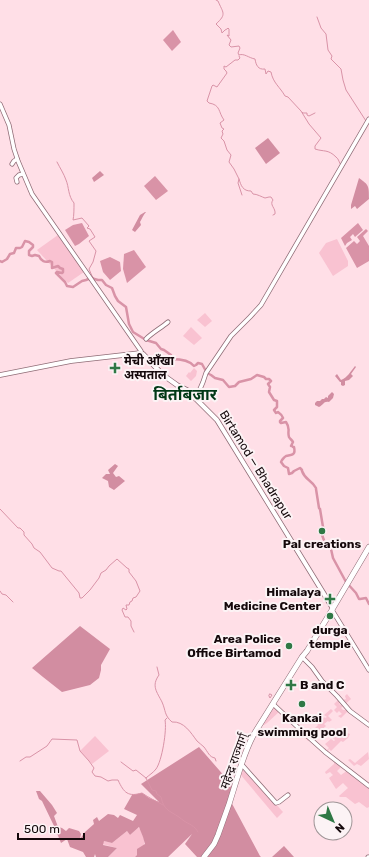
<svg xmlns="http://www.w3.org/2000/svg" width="369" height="857" font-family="Rubik,'Noto Sans Devanagari',sans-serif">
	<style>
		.green { fill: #f9c2d1 }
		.forest { fill: #d28da1 }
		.water { fill: #d993a7 }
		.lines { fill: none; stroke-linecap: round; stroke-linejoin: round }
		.stream { stroke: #d993a7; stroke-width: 1 }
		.river { stroke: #d993a7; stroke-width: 2.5 }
		.secondary-casing { stroke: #8f6c76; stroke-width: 5 }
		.primary-casing { stroke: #8f6c76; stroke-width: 5.5 }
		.highway-casing { stroke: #8f6c76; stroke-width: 6 }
		.secondary { stroke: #fff; stroke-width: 3.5 }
		.primary { stroke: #fff; stroke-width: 4 }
		.highway { stroke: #fff; stroke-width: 5 }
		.poi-dot { fill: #2f7845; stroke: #fcf3f5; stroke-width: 1.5 }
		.labels { text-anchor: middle; stroke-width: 4; stroke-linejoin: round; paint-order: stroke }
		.poi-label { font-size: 12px; font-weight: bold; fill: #14080b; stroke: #fcf3f5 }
		.street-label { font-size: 12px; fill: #14080b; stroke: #fcf3f5 }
		.district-label { font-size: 16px; font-weight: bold; fill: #013816; stroke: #fcf3f5 }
	</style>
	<rect width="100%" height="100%" fill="#ffdfe7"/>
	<g class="green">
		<path d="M58,235L84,272L68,283L60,275L37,250Z"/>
		<path d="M337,239L348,261V266L333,276L319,253L326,243Z"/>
		<path d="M205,313L212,321L205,327L197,320Z"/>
		<path d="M191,327L202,338L194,345L183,336Z"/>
		<path d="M194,368L197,371L196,376L191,381L186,376L189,372L190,373Z"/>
		<path d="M347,694L351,699L341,708L343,710H349L341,718L338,716L342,714L339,711L337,713L334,710L337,707L334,704L339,699L340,700L339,702L340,703L339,704L341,705L343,703V700L346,699L345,696Z"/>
		<path d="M274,705L280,711L267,723L264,725L262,724Z"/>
		<path d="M331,709L333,711L328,716L332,720L329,722L328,721L324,724L326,726L319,732L317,729L314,732L313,731L311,733H310L307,736L310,739L308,741L303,735L309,729L315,728L318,725L317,723L320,720L321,721L324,717L325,718L327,717L324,715Z"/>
		<path d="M341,731L350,734L348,738L343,742L341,741L331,751L329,749L328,751L330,753L328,754L323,750L325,748L327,750L329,748L325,744L331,739L334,741L335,740L333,738L336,735L339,738Z"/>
		<path d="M95,736L109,751L92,764L80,751Z"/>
		<path d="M368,752L369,759L361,766L357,764L354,766L348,760L350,759L355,763Z"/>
		<path d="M335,760L342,766L337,771L341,775L348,770L369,786V807L367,808L359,802L355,804L346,797H340L339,796L348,788L343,783L336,789L329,778L333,775L330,772L326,774L325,772L334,764V762Z"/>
		<path d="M242,766L283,812L277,818L240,774Z"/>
		<path d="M138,828L141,829C141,833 143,835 144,839C146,846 140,853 135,857H108L117,848L102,844L104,841L112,843L127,831L130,835Z"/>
	</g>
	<g class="forest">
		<path d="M268,138L280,153L266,164L255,148Z"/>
		<path d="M100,171L104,175L94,182L92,178Z"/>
		<path d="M359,178C369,185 369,186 369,199L357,209L355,206L351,209V205Z"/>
		<path d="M145,212H146C143,215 142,219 140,222L141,225L135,232L132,230L140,215Z"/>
		<path d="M355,366L356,367L351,374L353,376L349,380L345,381V385L343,386L341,385V382H340L335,376L337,374L341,380C347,378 351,371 355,366Z"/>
		<path d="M332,392L334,394L333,398L329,402C323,401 324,405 319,407L315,405V403L317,401H320L322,399H324L326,397L328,398V396Z"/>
		<path d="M115,464L118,466L113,473L116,477L119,476L125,481L114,490L109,487L108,481L102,478L106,474H110L108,470Z"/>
		<path d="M80,626L110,649L101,665V670L99,678L90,685L62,692L43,677L32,668Z"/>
		<path d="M199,747L233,786L229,798L260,856L261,857H197L185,844L192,834L168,857H135L137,855V849L145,844L143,837L139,827L130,835L127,831L112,843L104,841L103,845L117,848L108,857H96L95,854L94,857H86L83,852L70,847L67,839L61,843L54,826L42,801L39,799L36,791H40L52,805L57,813L54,816L58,827L62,828L66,831L69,828L79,831L81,834L80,839L85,832L94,824L93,820L97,817L99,821L108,814L114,815L118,818L120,815L133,821L137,815L124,809L132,795L142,793L149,798L159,802L141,784Z"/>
		<path d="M284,846L294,857H272Z"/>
	</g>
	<g class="water">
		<path d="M173,30L181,42L172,51L163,40Z"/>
		<path d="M155,176L168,191L156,200L144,186Z"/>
		<path d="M82,223L89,236L79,244L75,246L65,230L73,225Z"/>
		<path d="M358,223L363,230L355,237L353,234L350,237L352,240L347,243L345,246L341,238Z"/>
		<path d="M366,229L368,231L363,236L369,246V261L357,268L346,248L354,241L357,244L360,241L357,237Z"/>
		<path d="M134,250L146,267L127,283L123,269L124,254Z"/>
		<path d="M110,257L120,262L121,271L110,280L103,272L100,261Z"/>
	</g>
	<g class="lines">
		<g class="stream">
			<path d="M216,0L218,1C223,13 227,14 216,24L221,29L222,33L225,30L227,29L228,28L229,29V36L227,35L231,40L229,45L231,47L239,46L240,48L238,53L239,55C244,53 249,58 255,59C256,65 258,70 265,69L266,74L268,71L271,72C273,83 280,87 285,96L288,97L301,111L309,124L321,138L315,146V149C324,152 328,149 336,157C339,159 339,163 341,165"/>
			<path d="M317,17L321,28L326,34L328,50L332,56L331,59L341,69L343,80L346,90L366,121"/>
			<path d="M239,56L240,58L238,60H235L226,67L224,66V69L226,71L227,73L217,87L213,85L212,86L207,101L209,103C221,105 218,112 224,120L220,123L222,128L224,129L222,131L223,134L221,138L224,141L227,150L231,155L229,162L234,169L239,179L238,183L242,195"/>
			<path d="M302,112L303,113H307V115L309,116L315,113"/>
			<path d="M57,162C60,168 64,174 66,180C69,187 68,196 74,203C74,208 74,216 73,220L82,218L89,226L87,228L90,229L95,237L89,241L96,251L93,262L89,269L92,276L95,279"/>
			<path d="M239,179C241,186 243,191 251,191L253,194C257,194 262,197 265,198L269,197H271L273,200C269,205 276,208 275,214L273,215"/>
			<path d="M0,509L18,528H20L24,532V535L32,544L34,548L40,552L52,568L59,571H61L79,593L80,598H82L90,590L99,578L101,573L106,570L109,566L117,559L127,568L129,569V572L136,581L140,591L136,597L133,598L132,601L130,602L129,605H126L127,609L126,610L123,608L122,610L125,617H128L131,621V626L134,632"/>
			<path d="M0,591L2,594L6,595L13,602"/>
			<path d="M157,667L159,675C151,686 157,692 162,702C166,711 164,715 172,722C184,721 191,733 197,741C199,743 202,745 204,747C208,752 209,757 215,758L216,761"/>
			<path d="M270,694L272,695L270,698L269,696Z"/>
			<path d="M20,761L26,757H30L47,746L52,739L77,740L80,751L89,761L94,768L92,772L95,776L101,777L108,781L112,780H118C124,793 128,797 142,793C149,798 156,801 163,805"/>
			<path d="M121,762L133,771L136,770L146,778L152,790L156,791L157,794L161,797C164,810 168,810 179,817C181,818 182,820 184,821C189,824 195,826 198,832"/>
			<path d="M146,778C149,775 153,773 156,769C162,761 167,730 165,720L167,718"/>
		</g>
		<g class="river">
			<path d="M0,261L2,262L7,259L10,254L14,253L16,248H20L22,247L25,241L29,242L33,245V247L29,251V255L32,256L35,255L39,256C41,261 45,263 50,261L52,262V268L58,266L60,268L63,269V272L62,273L57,272L56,273L65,282L67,286L73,287L82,281L86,280L91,278L98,280H102L106,285L112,288L115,296L118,301L126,307L129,324L133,332L146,340L156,343L161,349L164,350L171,355L172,359C180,359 189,360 194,366L196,365L198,363L202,364L207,373L211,375L215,378L223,380L229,387L235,386L239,382L251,379L257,375L264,377L266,379H269L271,381L268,384L270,387L269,392L274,400L277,401V407L274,410L276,413L278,412C281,414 282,415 283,418L280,421V422L281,423L286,422C291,429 287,431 289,437C290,439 292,440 293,442L291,446H292"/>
			<path d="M293,447H294C296,455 292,455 286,456C284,457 283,459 282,460L281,462L284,466L288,468L289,474L292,473L294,471L300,468L302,470"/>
			<path d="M302,471C305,480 311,479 316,488"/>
			<path d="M316,489L319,508L320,509L324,533L322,535L325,543L331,549L333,558L346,582L356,593L359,599H360L366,598L369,604"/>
		</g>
		<g class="secondary-casing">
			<g id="secondary">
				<path d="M0,104L9,125L14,149L18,161L32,194L141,351V354"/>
				<path d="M12,164L14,161L17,159"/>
				<path d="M17,182L16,178L19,175L23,174"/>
				<path d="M146,339C153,332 161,328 168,322"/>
				<path d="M193,396L200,389L203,382L206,373L231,336L250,317L261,305L369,119"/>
				<path d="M332,610L369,670"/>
				<path d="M302,657L312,667L322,681L337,696L350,711L369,725"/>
				<path d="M273,704L305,734L325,752L369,786"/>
				<path d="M241,766H243L276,803L279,802L288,795"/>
				<path d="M368,857H369"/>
			</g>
		</g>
		<g class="primary-casing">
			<path id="primary" d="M0,375L71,361L141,353L143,354L163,375L177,385L187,390L217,420L332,607"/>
		</g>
		<g class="highway-casing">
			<g id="highway">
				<path d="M333,608L369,547"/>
				<path d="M204,857L214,844L218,835C226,814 233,793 239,772C243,759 247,747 254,734L302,657L307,651L332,610"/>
			</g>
		</g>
		<use href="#secondary" class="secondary"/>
		<use href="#primary" class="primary"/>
		<use href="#highway" class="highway"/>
	</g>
	<g class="poi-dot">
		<path d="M113 362h4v4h4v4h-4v4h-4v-4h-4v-4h4z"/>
		<circle cx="322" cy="531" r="4"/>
		<path d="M328 593h4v4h4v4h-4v4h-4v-4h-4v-4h4z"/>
		<circle cx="330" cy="616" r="4"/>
		<circle cx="289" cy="646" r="4"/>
		<path d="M289 679h4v4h4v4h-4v4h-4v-4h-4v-4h4z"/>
		<circle cx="302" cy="704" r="4"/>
	</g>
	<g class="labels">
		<g class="poi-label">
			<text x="124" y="365" text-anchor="start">मेची आँखा<tspan x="124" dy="14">अस्पताल</tspan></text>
			<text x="322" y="548">Pal creations</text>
			<text x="321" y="596" text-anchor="end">Himalaya<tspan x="321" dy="14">Medicine Center</tspan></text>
			<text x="330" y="634">durga<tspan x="330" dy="14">temple</tspan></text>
			<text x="281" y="643" text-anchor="end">Area Police<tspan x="281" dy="14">Office Birtamod</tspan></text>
			<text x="300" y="689" text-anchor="start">B and C</text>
			<text x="302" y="722">Kankai<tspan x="302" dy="14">swimming pool</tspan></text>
		</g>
		<g class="street-label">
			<text transform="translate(256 465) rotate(58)" y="4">Birtamod — Bhadrapur</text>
			<text transform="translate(234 761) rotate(-70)" y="4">महेन्द्र राज्मार्ग्</text>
		</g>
		<g class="district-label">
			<text x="185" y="400">बिर्ताबजार</text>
		</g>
	</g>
	<g transform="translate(333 821) rotate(136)"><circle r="19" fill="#fcf3f5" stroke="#9f9597"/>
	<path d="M0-3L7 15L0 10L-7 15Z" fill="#2f7845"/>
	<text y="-6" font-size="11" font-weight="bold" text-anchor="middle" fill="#14080b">N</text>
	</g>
	<path d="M18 833v6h66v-6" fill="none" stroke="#14080b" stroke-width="2"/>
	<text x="24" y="833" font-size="12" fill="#14080b" stroke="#fcf3f5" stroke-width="3" paint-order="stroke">500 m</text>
</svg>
